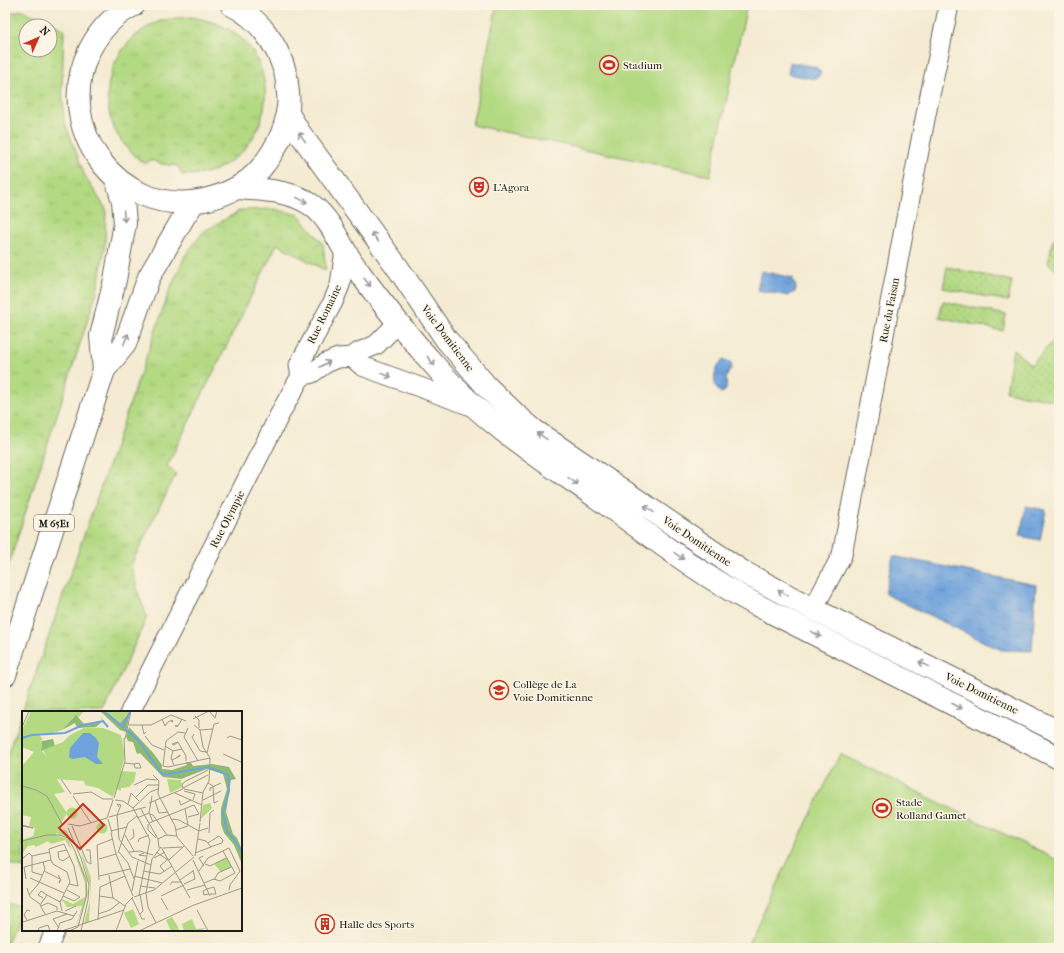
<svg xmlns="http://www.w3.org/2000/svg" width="1064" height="953" font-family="'IM FELL French Canon',serif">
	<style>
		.grass { fill: url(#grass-tufts); stroke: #687a4f; fill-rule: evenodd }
		.garden { fill: url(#garden-dots); stroke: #687a4f }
		.pitch { fill: #b3d982; stroke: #687a4f }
		.water { fill: url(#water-ripples); stroke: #46607c }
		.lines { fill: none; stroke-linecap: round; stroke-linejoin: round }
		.street-casing { stroke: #68645c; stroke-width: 21 }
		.secondary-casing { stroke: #68645c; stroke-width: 24 }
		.primary-casing { stroke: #68645c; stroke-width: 24 }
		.street { stroke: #fff; stroke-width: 19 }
		.secondary { stroke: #fff; stroke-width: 22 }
		.primary { stroke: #fff; stroke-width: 22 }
		.oneway { stroke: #999 }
		.labels { text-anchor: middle; stroke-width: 3; stroke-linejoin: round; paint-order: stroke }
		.shield { fill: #fcf5e5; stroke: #5f5d58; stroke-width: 1 }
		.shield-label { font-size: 10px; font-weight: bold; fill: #1c1c1c }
		.poi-label { font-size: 11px; fill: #1c1c1c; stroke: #fcf5e5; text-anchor: start }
		.street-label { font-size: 11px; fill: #1c1c1c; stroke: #fcf5e5 }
		.inset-river { fill: none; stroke: #70a3dc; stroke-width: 2 }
		.inset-road { fill: none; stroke: #9e9889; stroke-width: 1 }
		.view { fill: #c8321e; fill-opacity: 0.15; stroke: #c8321e; stroke-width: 2 }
		.inset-edge { fill: none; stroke: #1c1c1c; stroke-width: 2 }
	</style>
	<defs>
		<pattern id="grass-tufts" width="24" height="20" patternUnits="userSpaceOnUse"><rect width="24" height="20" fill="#b3d982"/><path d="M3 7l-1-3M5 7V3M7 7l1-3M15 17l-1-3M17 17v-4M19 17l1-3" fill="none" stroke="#99ba70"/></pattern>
		<pattern id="garden-dots" width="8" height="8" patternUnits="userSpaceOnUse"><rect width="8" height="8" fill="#b3d982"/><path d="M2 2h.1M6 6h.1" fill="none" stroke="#99ba70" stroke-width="1.8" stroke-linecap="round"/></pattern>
		<pattern id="water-ripples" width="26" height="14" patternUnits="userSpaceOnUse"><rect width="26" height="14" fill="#70a3dc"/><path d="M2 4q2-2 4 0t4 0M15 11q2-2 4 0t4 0" fill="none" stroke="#5b84b2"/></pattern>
	</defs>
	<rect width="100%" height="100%" fill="#fcf5e5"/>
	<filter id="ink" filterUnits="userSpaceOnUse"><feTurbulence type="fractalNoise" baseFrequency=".025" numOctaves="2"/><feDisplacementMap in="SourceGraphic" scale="8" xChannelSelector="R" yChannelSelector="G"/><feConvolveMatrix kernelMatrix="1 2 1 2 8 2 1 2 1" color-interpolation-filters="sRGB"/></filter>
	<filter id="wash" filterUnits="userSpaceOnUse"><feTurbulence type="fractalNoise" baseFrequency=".012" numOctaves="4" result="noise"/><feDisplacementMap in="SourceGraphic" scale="16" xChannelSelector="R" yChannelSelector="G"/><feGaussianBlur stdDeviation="0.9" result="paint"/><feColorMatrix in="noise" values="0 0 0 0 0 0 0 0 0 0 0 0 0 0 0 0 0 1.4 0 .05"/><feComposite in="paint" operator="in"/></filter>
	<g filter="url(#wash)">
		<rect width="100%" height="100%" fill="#f4ebd2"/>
		<g class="grass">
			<path d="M22,10L64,29L62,86L64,120L85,176L106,209L105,246L97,291L5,576V15ZM26,26H50V50H26Z"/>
			<path d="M191,17C207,20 222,24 236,34C284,72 270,147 215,170C205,174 193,175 182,175L178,166L162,164L151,160L144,164C133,154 122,144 116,132C95,91 115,39 158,22C168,18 180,18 191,17Z"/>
			<path d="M274,209L299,215L323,244L326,271L277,244L167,466L176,474L131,565L139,596L147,617L104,712H23V868L5,863V761L170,289L185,256L203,232L241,210Z"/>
			<path d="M5,903L22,908L5,948Z"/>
		</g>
		<g class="garden">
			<path d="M1053,239L1059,245V273L1048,263Z"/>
			<path d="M947,267L1012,281L1008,301L943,288Z"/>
			<path d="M943,301L1006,315L1003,331L939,317Z"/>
			<path d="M1056,338L1059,340V392L1052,400L1006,392L1013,349L1031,365Z"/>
		</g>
		<g class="pitch">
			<path d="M497,5H747L710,176L472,125Z"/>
			<path d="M840,754L1059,861V948H746Z"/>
		</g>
		<g class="water">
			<path d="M790,62L816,67V68L820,71V75L817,78H814V79L788,74Z"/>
			<path d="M761,271L793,278L792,281L795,284L796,288L795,292L790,294L789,296L757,290Z"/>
			<path d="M724,360L730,362L732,367C730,370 728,373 727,376C724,384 731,390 721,393C711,386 713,366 724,360Z"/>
			<path d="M1026,506L1046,510L1040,540L1020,536Z"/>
			<path d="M893,556L1036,585L1032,651L1001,650L885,594Z"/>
		</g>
	</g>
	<g filter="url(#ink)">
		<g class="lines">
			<g class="street-casing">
				<g id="street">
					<path d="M352,357L362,366L474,407"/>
					<path d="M301,376L299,365L333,302L340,285L345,250"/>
					<path d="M813,609L842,555L926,114L949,5"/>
					<path d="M130,712L283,408L301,376L312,373L326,363L338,358L352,357L359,352L376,345L392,329L397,321"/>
					<path d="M48,948L55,930"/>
				</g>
			</g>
			<g class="secondary-casing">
				<g id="secondary">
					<path d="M287,112L299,132L398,268L446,339L487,387L514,413L535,431L743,572L813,609L1059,732"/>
					<path d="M238,188C263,190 292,190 313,206C333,222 341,248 356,268C383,305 413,342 444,376C488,425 543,460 596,497C648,534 699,574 755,604L1059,758"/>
				</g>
			</g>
			<g class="primary-casing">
				<g id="primary">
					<path d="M134,5C115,14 100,30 90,49C51,126 118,219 204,200C226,195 247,185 261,168C278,147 291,121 288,93C287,86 287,79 285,72C277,44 259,18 232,5"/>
					<path d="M104,370L101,336L115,280L125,223L123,201L116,178"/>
					<path d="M5,675L104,370L125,344L149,277L185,215L194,202"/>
				</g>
			</g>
			<use href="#street" class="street"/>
			<use href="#secondary" class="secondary"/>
			<use href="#primary" class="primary"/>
		</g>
		<defs><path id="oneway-shaft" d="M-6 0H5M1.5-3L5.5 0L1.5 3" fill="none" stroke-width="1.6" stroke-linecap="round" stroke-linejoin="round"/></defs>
		<g class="oneway">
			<use href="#oneway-shaft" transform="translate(302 137) rotate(-125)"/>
			<use href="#oneway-shaft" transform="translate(302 200) rotate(26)"/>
			<use href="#oneway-shaft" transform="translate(124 216) rotate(86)"/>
			<use href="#oneway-shaft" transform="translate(375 237) rotate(-126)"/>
			<use href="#oneway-shaft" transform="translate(367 282) rotate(52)"/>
			<use href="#oneway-shaft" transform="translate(126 339) rotate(-68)"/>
			<use href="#oneway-shaft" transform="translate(431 361) rotate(50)"/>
			<use href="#oneway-shaft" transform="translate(325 364) rotate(-30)"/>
			<use href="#oneway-shaft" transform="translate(386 375) rotate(21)"/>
			<use href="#oneway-shaft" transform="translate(542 436) rotate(-145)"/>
			<use href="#oneway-shaft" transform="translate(573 481) rotate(35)"/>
			<use href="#oneway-shaft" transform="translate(649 509) rotate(-145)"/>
			<use href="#oneway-shaft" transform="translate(679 556) rotate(35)"/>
			<use href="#oneway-shaft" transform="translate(783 593) rotate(-152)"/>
			<use href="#oneway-shaft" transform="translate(816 634) rotate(27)"/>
			<use href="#oneway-shaft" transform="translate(924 664) rotate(-154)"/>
			<use href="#oneway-shaft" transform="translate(957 706) rotate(27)"/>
		</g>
	</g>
	<defs>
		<g id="stadium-ring" transform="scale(1)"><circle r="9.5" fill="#fcf5e5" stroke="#c8321e" stroke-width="1.5"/><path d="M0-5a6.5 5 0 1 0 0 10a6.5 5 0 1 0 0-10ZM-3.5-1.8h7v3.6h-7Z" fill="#c8321e"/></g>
		<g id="theatre-ring" transform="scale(1)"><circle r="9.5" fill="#fcf5e5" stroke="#c8321e" stroke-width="1.5"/><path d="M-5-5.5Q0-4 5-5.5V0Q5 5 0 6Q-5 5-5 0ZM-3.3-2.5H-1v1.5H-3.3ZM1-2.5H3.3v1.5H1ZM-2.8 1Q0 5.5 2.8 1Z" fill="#c8321e"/></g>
		<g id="school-ring" transform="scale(1)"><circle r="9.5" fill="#fcf5e5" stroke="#c8321e" stroke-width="1.5"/><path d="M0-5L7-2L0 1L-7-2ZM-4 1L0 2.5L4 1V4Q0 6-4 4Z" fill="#c8321e"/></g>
		<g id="building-ring" transform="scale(1)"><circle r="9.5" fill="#fcf5e5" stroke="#c8321e" stroke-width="1.5"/><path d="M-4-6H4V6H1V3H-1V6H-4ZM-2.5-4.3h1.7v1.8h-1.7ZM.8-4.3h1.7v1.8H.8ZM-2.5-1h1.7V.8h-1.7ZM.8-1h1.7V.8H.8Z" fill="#c8321e"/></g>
	</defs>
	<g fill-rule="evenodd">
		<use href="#stadium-ring" x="609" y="65"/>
		<use href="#theatre-ring" x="479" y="187"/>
		<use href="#school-ring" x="499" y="690"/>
		<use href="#stadium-ring" x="882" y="808"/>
		<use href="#building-ring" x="325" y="924"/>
	</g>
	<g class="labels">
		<rect class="shield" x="34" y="515" width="40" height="16" rx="3"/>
		<g class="shield-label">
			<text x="54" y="527">M 65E1</text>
		</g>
		<g class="poi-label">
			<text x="623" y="69">Stadium</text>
			<text x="493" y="191">L'Agora</text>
			<text x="513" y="688">Collège de La<tspan x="513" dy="13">Voie Domitienne</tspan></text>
			<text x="896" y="806">Stade<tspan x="896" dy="13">Rolland Gamet</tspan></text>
			<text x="339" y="928">Halle des Sports</text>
		</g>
		<g class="street-label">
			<text transform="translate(889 310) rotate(-79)" y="4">Rue du Faisan</text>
			<text transform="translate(324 314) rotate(-64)" y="4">Rue Romaine</text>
			<text transform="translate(448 338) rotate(53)" y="4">Voie Domitienne</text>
			<text transform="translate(227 519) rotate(-63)" y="4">Rue Olympie</text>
			<text transform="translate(697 541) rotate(34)" y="4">Voie Domitienne</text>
			<text transform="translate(982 693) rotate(26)" y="4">Voie Domitienne</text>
		</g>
	</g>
	<g transform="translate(22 711)">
		<rect width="220" height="220" fill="#f4ebd2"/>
		<path d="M9,0H62L57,6H52L40,19L29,23H17L21,29L17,30H20L19,39L25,46L22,48L43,81L32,83L45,102L36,118L44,119L52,134L46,126L35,123L36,118L34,124L46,128L50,140L43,129L29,133L26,130L14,136L12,134L6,135L0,143V129L11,125L13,117L7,115L9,106L0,104V55L12,41L0,36V19ZM84,0H108L98,12ZM58,137L69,167L67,211L62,213L68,189V176ZM52,141L61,159L65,178L64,189L54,216L60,195L45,196L41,190L39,191L40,188L51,193L63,186V172ZM150,206L156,216L157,220H149L144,209ZM170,208L174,218L184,217L179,220H162L160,213Z" fill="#b3d982"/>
		<path d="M78,0H83L98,12L108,1L104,21L98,19ZM54,4L62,13L80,10L79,5L81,10L74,16L55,17L53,12L40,19ZM107,16L132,43L140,54V58L150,59L165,54L164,51L169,52L171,55L190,53L207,56L214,68L209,69L204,101L211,123L215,127L220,139V153L212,134L202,122L199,113V97L205,78L201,63L185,58L159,68L141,66L118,42L115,43L111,31L106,30L104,25ZM31,28L33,35L19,40L20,30Z" fill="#8eb970"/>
		<path d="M145,68L159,69L160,76L148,82Z" fill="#b3d982"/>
		<path d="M64,16L81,17L99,24L103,44L99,60L114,61L112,71L107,76L99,77V80L94,78L91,86L76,77L63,74L62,70L34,68L21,48L25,46L21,39L41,31L48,24ZM188,92L190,97L179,108L181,94ZM205,146L210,156L199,161L192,153Z" fill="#b3d982"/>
		<path d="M44.5 102a5.5 5.5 0 1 1 11 0a5.5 5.5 0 1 1-11 0ZM74.5 117a5.5 5.5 0 1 1 11 0a5.5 5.5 0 1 1-11 0ZM111,198L117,213L109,217L102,202Z" fill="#b3d982"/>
		<path d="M61,22H68L74,27L77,32L75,46L81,53H74L63,46L50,48L47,46L48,37Z" fill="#70a3dc"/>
		<path class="inset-river" d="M82,0L116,29L141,64L186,56L206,64L207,80L201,102L205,120L220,140M100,16L108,1M0,27L10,24L43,22L61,14L81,10L86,16"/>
		<path class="inset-road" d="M187,0L193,7L195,0M173,5L177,9V17M140,8L143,15L146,11L150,9L151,11L149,10M171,8L187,0M107,14H129L149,4L164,10M120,14L122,23L124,21M172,14L178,19L181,36L188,47M156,15H153H156L160,8M0,16L7,0M166,17L162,26L176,50M178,19L191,18M163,22L156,21L144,30L141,55L146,56L188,47M172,23L170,26L178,40L184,41M123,25L130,34L142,39M205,27L208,25L220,29M103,28L109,0M156,31L150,33L152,34L156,31L164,45V50M143,35L151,40L160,38M151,40L149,47L152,54M185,42L192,13L197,12M201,43L219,51M150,49L158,45V44L154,47M103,52L112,53L113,57H119L117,52L112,53M131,64L137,70L136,83L153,115L155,126L171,145M39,68L49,83M186,72L191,75L192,92L196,90M112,74L125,68L135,69M0,75L14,79L25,85L40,113M161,77L186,64M161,78L160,73L164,70L186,59M162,78L181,82M162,80L173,83L171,89M188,80V77L199,72M153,82L180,94M51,83L69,81L81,88H91M51,85L69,112M130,85L127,102L131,111M92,87L103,50L102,27M113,87L126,74H137M93,89L101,90L111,97L128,129L117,184M157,89L159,94L169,89M181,89L199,80M133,90L137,102L146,101M127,92L161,78M106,93L109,82L117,90M97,96L95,93L99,94L95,104L97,128L110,146L129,154M111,97L128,81L136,78M119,98L136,128L137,137M163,98L166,114M128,103L131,104L145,124M87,106L124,96M115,107L127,102M86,108L90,122M150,108L157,109L177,120L186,117M178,111L181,81L187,70L188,47M127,112L172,94L177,103L166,106M46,113L58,115L85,107L91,89M126,113V119L134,127M0,114L11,117L0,115M50,115L65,151L69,153L68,139H64M46,117L59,147L67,174L66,189L59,220M154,119L166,115M89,120L105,116M89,122L94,143L111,185M187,122L188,102L192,99M103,124L112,140M136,128L144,124L155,125M108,129L112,126L111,118M0,130L25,124H37L46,127L53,140L64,169L65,183L56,216L47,220M116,131L117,128L127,124M186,132L197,125L201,129L200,132L188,136M139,136L168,187M141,137L160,136M45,139L36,141L37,148L41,150L48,145M201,140L213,162M97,141L106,152L112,168M107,141L118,140L131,144M134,141L146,149M96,142L106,112L115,105M122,142L117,144L124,145M173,142L189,136L184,130L176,128M173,145L178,112M181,145L177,147L182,155M132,147L143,141M0,148L7,142L10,145M77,148L94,143M29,149L27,138L42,133L52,155L56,175L47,173M147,149L162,135M171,149L188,185M183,153L188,155L204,147M2,156L29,149L31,153L45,161L48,171L38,191M2,156L4,168M22,160L38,168M121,160L138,163L150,155M142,160L138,155L145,149M177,160L186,147L207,137L218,160L208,174L207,179M20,164L10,161V145L28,141M36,164L39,169L37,172L38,169M87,164L91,187M77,165L108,158M112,165L140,172M8,167L42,182M77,169L75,134L91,128M158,169L171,160M192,169L196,162L209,156M182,172L192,168L198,170L213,162M162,173L173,168L171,159M148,174L150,171H160M118,175L133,177M5,177L8,186L18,193M185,178L192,176L194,183H188M185,178L181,180L182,184L187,183M165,179L183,174M110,180L116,150M118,183L121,200L118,203M7,184L17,172L23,158L21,151M41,185L52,190L58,186L45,179M77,185L91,187L103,195M139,185L162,174M112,186L132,179L172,146M21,187L16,184L19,180L25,184M110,187L120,208H123M139,187L146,199M19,195L26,192L35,196V199M175,199L186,220M43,200L54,195M23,203L18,194L25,184L38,191L40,200M76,203L88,199L98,191M5,209L2,204L5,199L8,200M76,209L78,176L103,165M1,211L35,200L52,205M134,212L126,196L124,182L130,148L139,136M37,217L31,208L45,203M16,220L17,217L26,214L28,220M35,220L38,212L50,208L55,200M40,220L102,199M94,220L104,193L111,186M117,220L172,194L220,177"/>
		<path class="view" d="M61,93L82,114L58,138L37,117Z"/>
		<rect width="220" height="220" class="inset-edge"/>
	</g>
	<rect width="1064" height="953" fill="none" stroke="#fcf5e5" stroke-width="20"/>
	<g transform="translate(38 38) rotate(45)"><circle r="19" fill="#fcf5e5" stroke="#a29e95"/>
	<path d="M0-3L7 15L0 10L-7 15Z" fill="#c8321e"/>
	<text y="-6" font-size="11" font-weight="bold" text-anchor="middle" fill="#1c1c1c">N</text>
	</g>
</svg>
